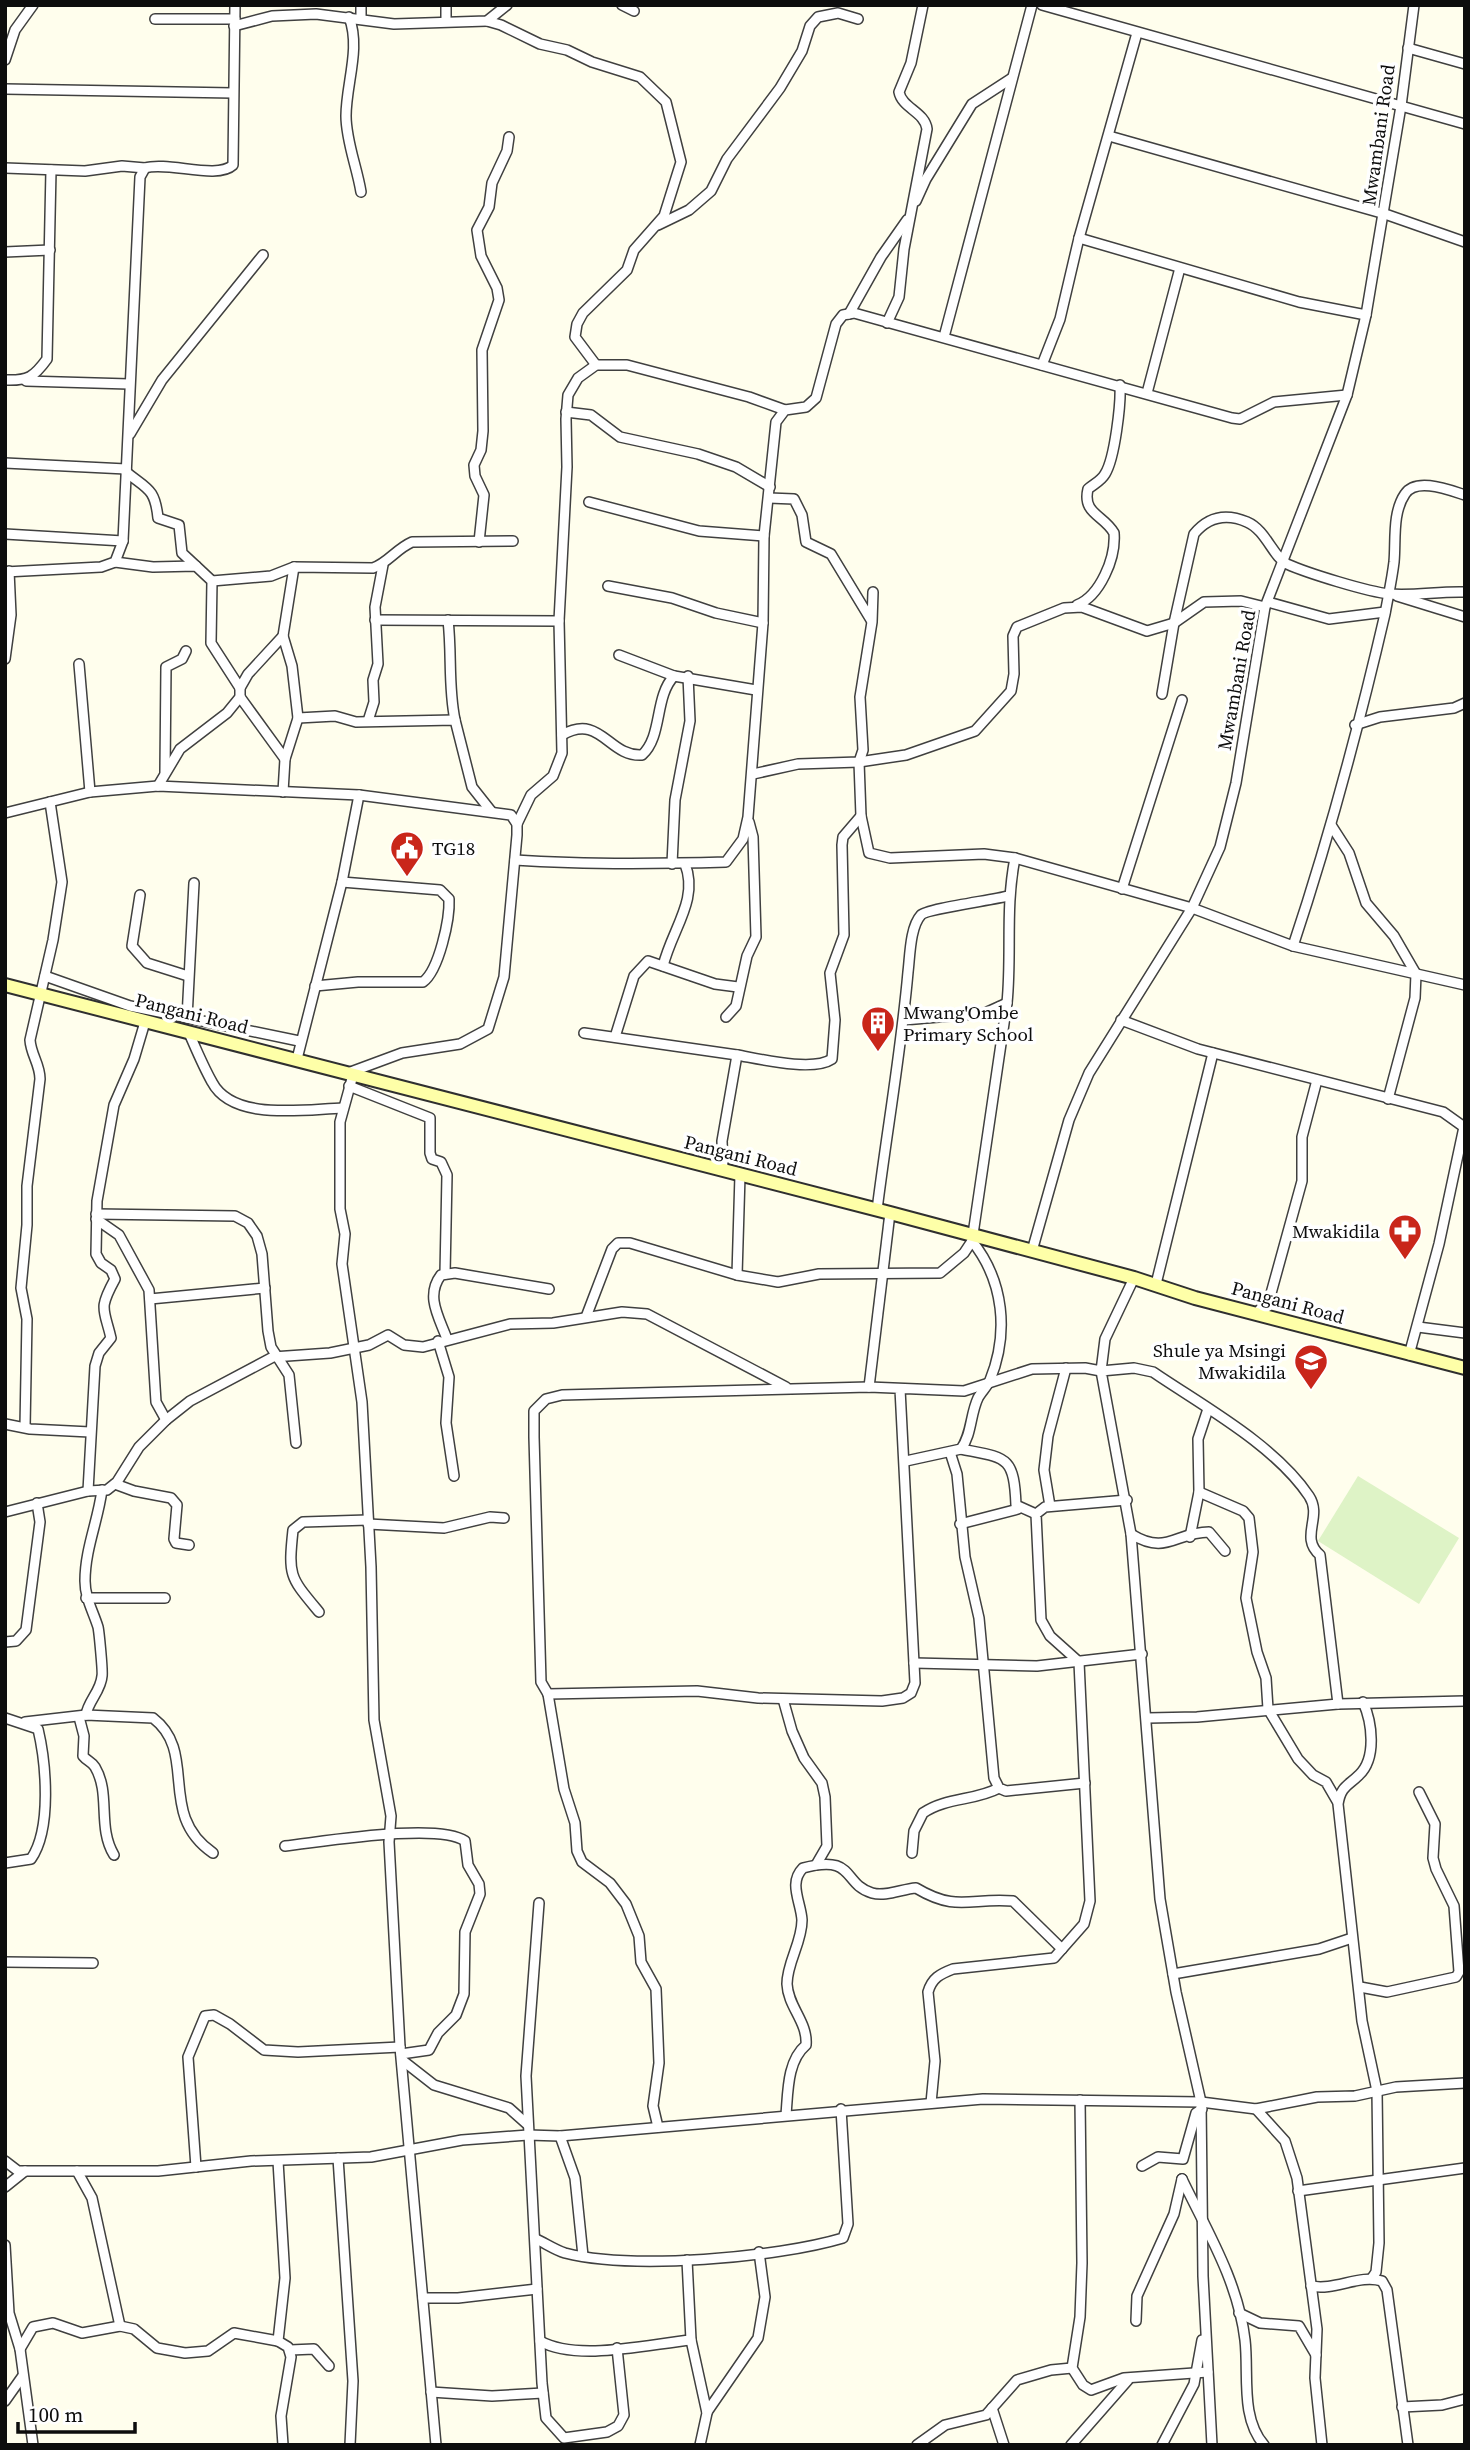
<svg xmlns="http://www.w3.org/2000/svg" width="1470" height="2450" font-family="'Source Serif 4',serif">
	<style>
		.pitch { fill: #def3c6 }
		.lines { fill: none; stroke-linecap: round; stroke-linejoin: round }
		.minor-casing { stroke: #404040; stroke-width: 12 }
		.secondary-casing { stroke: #2f2f2f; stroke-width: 16 }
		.minor { stroke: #fff; stroke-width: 9 }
		.secondary { stroke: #feffa8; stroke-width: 12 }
		.labels { text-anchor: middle; stroke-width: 7; stroke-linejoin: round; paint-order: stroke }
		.street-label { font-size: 19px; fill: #0d0d0d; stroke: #fff }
		.poi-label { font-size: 19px; fill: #0d0d0d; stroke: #fff; text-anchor: start }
	</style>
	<rect width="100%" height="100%" fill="#fffeed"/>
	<path class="pitch" d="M1358,1476L1459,1538L1419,1604L1318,1541Z"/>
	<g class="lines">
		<g class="minor-casing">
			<g id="minor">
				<path d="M622,5L634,11"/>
				<path d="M1042,5L1465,124"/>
				<path d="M349,17C361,48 346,84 346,116C346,141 357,167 361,192"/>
				<path d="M155,19H235"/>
				<path d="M361,19V5"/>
				<path d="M446,21V5"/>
				<path d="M487,21L501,25L540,44L567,50L592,62L640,77L666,102L681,162L664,216L634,250L627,270L583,313L577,324L575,337L596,365"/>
				<path d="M234,26L272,16L316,14L394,24L487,21L507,5"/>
				<path d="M1408,48L1465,64"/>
				<path d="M5,60L15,30L33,5"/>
				<path d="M5,89L233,93"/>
				<path d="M1109,136L1385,214L1465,242"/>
				<path d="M5,168L85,171L122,166L145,168"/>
				<path d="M916,201L926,179L972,104L1012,78"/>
				<path d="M658,225L689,210L711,191L727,159L780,88L802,51L810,26L818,17L838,13L858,19"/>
				<path d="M1079,238L1299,302L1366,315"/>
				<path d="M5,252L50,250"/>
				<path d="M849,314L881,257L907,220"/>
				<path d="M887,323L899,297L904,249L927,129C925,112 902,108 899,92L911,63L923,5"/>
				<path d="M944,337L1032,5"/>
				<path d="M1042,365L1060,319L1079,238L1137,33"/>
				<path d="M5,380C28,381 34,377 47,359L51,170"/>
				<path d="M26,381L129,384"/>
				<path d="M1147,393L1180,268"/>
				<path d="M566,412L591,415L620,437L698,454L736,467L770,487"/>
				<path d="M130,434L162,380L263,255"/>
				<path d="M5,463L126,469"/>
				<path d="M126,472C147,489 155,488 158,518L179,525L182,553L196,566"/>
				<path d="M769,498L794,499L802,515L806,542L831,554L871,620"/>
				<path d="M589,502L699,531L764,536"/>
				<path d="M5,534L123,541"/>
				<path d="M479,542L484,495L475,476L474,465L481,450L483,431L482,350L499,300L497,288L481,256L477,230L489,207L492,183L507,151L509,137"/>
				<path d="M115,562L153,567L196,566L212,581L211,643L240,688"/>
				<path d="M5,572L101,567L115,562L123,541L140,177L145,168C168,161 217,180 233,165L235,5"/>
				<path d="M212,581L271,576L294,567L373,568C388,563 396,549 412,542L513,541"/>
				<path d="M608,586L672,598L716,613L763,623"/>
				<path d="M1397,596L1465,617"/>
				<path d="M1268,602L1329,619L1385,612"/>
				<path d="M1077,605C1100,596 1116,558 1114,533C1104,515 1082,514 1088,489C1094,484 1101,481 1105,474C1115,458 1121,403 1120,385"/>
				<path d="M375,620L559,621"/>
				<path d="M448,620C452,654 448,687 455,720"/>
				<path d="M619,655L674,676"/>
				<path d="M5,659L11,615L9,571"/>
				<path d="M79,664L90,792"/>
				<path d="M1162,694L1174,623L1194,534C1208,517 1226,513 1247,522C1266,530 1273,557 1287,564C1307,573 1368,592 1390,594C1414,596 1440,591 1465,592"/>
				<path d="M240,697L285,759"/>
				<path d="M298,718L335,716L356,722L455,720L472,787L491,811"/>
				<path d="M368,721L374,702L373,680L378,664L375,607L383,565"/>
				<path d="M1355,725L1380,717L1454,708L1465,703"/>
				<path d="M562,735C601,713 608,757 642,755C663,736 654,697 674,676L756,690"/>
				<path d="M165,772L166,667L182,659L186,651"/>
				<path d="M753,774L798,764L859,762L906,755L975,731L1011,691L1014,674L1013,636L1017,627L1064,608L1082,607L1147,631L1174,623L1204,602L1241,601L1265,607"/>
				<path d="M158,786L180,749L227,713L240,697V688L248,674L283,636L294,567"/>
				<path d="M283,792L285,759L298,718L292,666L283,636"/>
				<path d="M5,813L90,792L158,786L359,795L511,815L517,824V835L504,977L488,1029L460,1044L402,1053L348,1073"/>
				<path d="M517,824L531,795L553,776L562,753L559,621L567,467L566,419L568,395L578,378L596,365H627L749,397L785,410"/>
				<path d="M1331,825L1349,853L1366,903L1394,936L1416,974L1415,998L1388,1099"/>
				<path d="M1015,858L1192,908L1293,946L1465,985"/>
				<path d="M515,860C586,865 655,864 726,862L743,839L748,817L763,623L764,536L776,422L785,410L806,407L816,398L836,324L843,315L854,313L1232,418L1240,419L1274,402L1347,395"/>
				<path d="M672,864L675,800L690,721L688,676"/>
				<path d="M1122,889L1182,700"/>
				<path d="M140,895L132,946L147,963L188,976"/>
				<path d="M1293,946C1329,838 1359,726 1385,614C1388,597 1392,579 1394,562C1396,541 1392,513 1405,494C1416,477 1449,490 1465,495"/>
				<path d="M663,966C672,929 699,900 685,864"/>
				<path d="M45,976L130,1006L299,1041"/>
				<path d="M315,986L358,982H423C439,970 450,919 449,899L440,890L342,882"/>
				<path d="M726,1017L736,1006L747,956L756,937L753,837L749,822"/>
				<path d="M187,1018L194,883"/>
				<path d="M904,1020L985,1013L1007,1003"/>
				<path d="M1121,1020L1198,1049L1443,1112L1464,1127L1439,1244L1409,1355"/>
				<path d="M189,1033C196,1049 203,1066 212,1082C233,1122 305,1109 343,1108"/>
				<path d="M584,1033L737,1055"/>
				<path d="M615,1037L634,976L648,961L715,984L738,987"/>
				<path d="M297,1059L342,882L359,795"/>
				<path d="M353,1075L340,1122V1209L345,1234L342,1264L362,1402L371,1567L374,1720L391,1816L389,1842L400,2047L436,2445"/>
				<path d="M349,1086L430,1118V1153L432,1159L441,1162L447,1175L445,1274"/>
				<path d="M723,1170L722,1141L737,1055C760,1059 813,1072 832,1059L835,1020L830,973L844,935L842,845L843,837L861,816"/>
				<path d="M877,1210C887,1130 901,1052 908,972C910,956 910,927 921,915C926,909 993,900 1008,896"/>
				<path d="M96,1214L235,1216L248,1223L257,1236L262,1254L268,1331L271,1347L289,1375L296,1443"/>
				<path d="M96,1219L119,1235L149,1290L156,1402L166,1420"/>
				<path d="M1032,1251L1069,1120L1089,1073L1192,908L1220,847L1236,783L1265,607L1347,395L1366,315L1401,106L1414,5"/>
				<path d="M737,1275L740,1175"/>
				<path d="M1156,1284L1213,1053"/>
				<path d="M150,1299L265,1288"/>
				<path d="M1257,1313L1270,1297L1302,1181V1137L1317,1080"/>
				<path d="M586,1317L612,1249L618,1243H630L737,1275L778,1282L819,1274L940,1273L964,1253L972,1241L1007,1003C1012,953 1005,909 1015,858L984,854L890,858L869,853L861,816L859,762L863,750L860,697L872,622L873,592"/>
				<path d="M1418,1327L1465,1333"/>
				<path d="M447,1339C439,1317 425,1296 441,1275L455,1273L549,1289"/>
				<path d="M438,1341L449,1377L446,1423L454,1476"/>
				<path d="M869,1387L890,1213"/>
				<path d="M900,1389L915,1683L911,1693L903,1698L882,1701L758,1698L697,1691L548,1694L541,1682L534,1437V1411L546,1399L562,1395L869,1387L964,1391L1032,1369L1085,1368L1101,1371L1105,1339L1134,1278"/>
				<path d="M5,1424L30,1429L90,1432"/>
				<path d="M25,1427L27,1319L21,1288L27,1225V1186L40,1079C40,1064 31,1055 30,1040L53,940L62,882L50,802"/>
				<path d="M961,1449C1006,1458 1014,1455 1016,1505L1036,1514"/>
				<path d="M950,1452L957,1474L965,1557L979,1618L994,1778L999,1788L1006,1791L1085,1783"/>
				<path d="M906,1461L961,1449C972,1434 970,1415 978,1398C981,1392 987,1387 990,1380C1009,1333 1004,1281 972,1241"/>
				<path d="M115,1484L134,1491L171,1498L177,1505L174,1539L176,1543L189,1545"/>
				<path d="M88,1491L95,1366L99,1353L111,1338C104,1308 98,1310 115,1279L111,1270L101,1263L96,1254L97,1201L114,1105L134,1059L145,1022"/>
				<path d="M1199,1492L1243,1511L1249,1518L1253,1552L1246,1598L1257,1652L1266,1678L1268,1709L1298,1759L1313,1775L1326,1782L1337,1801"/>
				<path d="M1050,1506L1044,1470L1048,1436L1066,1368"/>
				<path d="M5,1512L88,1491L107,1490L117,1482L139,1447L166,1420L190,1401L273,1357L330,1353L369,1345L388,1335L404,1345L423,1347L510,1324L553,1323L622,1312L647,1314L786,1387"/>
				<path d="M368,1524L444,1528L490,1517L504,1518"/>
				<path d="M960,1524L1018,1509"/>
				<path d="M1131,1534C1167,1556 1175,1532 1209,1532L1225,1551"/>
				<path d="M1190,1537L1199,1492L1198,1439L1208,1409"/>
				<path d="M86,1598H165"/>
				<path d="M319,1612C290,1577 288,1577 293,1530L303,1522L368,1520"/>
				<path d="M5,1642L16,1641L26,1630L40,1522L37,1503"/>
				<path d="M914,1663L1037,1666L1142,1654"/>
				<path d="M548,1694L564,1789L575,1823L577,1851L582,1862L610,1883L626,1904L639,1936L641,1962L656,1989L659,2063L653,2106L658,2127"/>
				<path d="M783,1699L792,1731L804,1758L822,1783L825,1797L827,1846L816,1865"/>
				<path d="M1363,1702C1372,1722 1377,1758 1359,1775C1348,1786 1341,1786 1338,1804L1362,2021L1377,2091L1379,2243L1376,2272L1372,2278"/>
				<path d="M86,1715C88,1701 101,1691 102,1676C103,1672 99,1631 98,1627C93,1611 85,1598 85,1581C85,1549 98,1521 102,1490"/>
				<path d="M79,1717L84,1736L83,1756C87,1761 92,1762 95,1767C111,1794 97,1827 114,1855"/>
				<path d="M5,1718L38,1729C46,1763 52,1829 31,1859L5,1863"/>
				<path d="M1148,1718L1197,1717L1338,1704L1465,1701"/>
				<path d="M25,1722L86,1715L153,1718C199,1753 156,1814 213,1853"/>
				<path d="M285,1846C322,1842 438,1822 465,1841L468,1865L479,1884L480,1894L465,1932L464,1994L456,2015L438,2033L429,2050L401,2054"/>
				<path d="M912,1853L914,1831L923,1813C946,1797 975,1801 999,1788"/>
				<path d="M539,1903L526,2076L542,2383L546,2418L564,2438L607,2432L618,2426L624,2415L617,2348"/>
				<path d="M5,1962L93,1963"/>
				<path d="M1173,1974L1319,1949L1352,1938"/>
				<path d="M1360,1987L1387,1992L1456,1977L1459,1972L1454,1906L1436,1869L1433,1858L1435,1824L1419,1792"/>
				<path d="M402,2060L434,2085L509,2108L528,2125"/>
				<path d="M1080,2100L1082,2263L1080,2317L1072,2368L1083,2385L1091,2390L1124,2378L1208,2372"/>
				<path d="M931,2103L935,2061L928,1992C932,1978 940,1974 953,1969L1054,1958L1084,1924L1090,1901L1079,1662L1050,1636L1041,1620L1036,1514L1045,1507L1127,1500"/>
				<path d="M1256,2109L1285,2141L1297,2178L1317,2329L1315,2378L1322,2445"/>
				<path d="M786,2115C788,2092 787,2061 806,2045C808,2022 788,2007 787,1984C787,1962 802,1943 802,1920C801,1902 788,1883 803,1868C856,1854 842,1884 872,1893C886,1897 902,1889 916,1888C958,1913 971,1897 1013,1901L1062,1949"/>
				<path d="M560,2136L575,2178L583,2256"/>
				<path d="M338,2158L353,2381L350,2445"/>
				<path d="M5,2161L18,2171H158L251,2161L371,2157L462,2140L528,2135L560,2136L983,2099L1201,2102L1256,2109L1317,2097L1355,2096L1396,2087L1465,2083"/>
				<path d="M278,2161L285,2278L278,2341L288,2347L291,2357L281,2416L283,2445"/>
				<path d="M1142,2166L1158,2157L1183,2159L1196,2113L1202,2109"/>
				<path d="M196,2167L188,2057L205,2016L214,2015L230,2024L264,2050L298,2052L400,2047"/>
				<path d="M77,2171L92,2198L120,2326"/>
				<path d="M1182,2179C1207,2231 1238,2281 1245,2340C1249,2374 1240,2417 1264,2445"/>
				<path d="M5,2187L25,2171"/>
				<path d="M1298,2191L1465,2168"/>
				<path d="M536,2239C545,2243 555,2250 565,2253C632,2270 776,2258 843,2238L848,2224L841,2109"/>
				<path d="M5,2245L9,2313L20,2349L33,2445"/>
				<path d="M687,2260L691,2340L707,2413L700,2445"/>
				<path d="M1311,2286C1335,2291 1359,2274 1382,2281L1387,2290L1408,2445"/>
				<path d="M423,2298H458L537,2289"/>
				<path d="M1239,2313L1260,2323L1299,2326L1316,2355"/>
				<path d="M1136,2321L1137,2296L1174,2214L1182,2179"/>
				<path d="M540,2341C577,2362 649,2344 691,2340"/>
				<path d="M20,2349L33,2327L53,2323L82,2333L120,2326L134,2329L157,2348L185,2353L208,2351L234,2333L278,2341"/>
				<path d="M290,2350L314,2349L329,2366"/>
				<path d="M431,2392L492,2396L543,2393"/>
				<path d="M5,2401L22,2377"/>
				<path d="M1402,2407L1442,2405L1465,2399"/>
				<path d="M992,2408L1004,2445"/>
				<path d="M707,2412L758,2338L765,2297L759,2252"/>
				<path d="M917,2445L945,2425L986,2415L1017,2380L1051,2370L1072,2368"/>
				<path d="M1071,2445L1128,2380"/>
				<path d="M1162,2445L1194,2384L1202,2340"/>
				<path d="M1212,2445L1203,2276L1201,2102L1176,1992L1160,1899L1131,1534L1101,1371L1134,1368L1153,1372C1203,1406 1275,1445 1309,1496C1323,1517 1299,1537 1320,1555L1338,1704"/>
			</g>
		</g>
		<g class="secondary-casing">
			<path id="secondary" d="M5,985L890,1213L1134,1278L1195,1298L1465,1368"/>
		</g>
		<use href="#minor" class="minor"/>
		<use href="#secondary" class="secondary"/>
	</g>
	<defs>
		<g id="civic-pin" transform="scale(1.75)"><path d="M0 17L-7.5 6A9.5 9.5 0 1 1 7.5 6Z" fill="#c9261a" stroke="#fff"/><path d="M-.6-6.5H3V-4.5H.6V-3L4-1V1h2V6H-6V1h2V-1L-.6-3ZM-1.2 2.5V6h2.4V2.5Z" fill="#fff"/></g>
		<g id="building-pin" transform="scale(1.75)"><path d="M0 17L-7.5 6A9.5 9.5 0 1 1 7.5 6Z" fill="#c9261a" stroke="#fff"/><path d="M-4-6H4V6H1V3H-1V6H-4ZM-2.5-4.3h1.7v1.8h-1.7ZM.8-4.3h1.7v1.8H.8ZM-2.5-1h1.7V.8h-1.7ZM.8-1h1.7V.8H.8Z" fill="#fff"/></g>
		<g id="pharmacy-pin" transform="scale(1.75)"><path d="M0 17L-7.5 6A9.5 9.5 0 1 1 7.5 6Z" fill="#c9261a" stroke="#fff"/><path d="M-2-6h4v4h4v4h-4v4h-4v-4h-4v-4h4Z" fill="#fff"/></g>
		<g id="school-pin" transform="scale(1.75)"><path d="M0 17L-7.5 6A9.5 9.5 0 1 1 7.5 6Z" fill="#c9261a" stroke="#fff"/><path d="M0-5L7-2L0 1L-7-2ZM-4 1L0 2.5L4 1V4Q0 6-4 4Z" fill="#fff"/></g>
	</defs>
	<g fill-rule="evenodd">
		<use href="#civic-pin" x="407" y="848"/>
		<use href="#building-pin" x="878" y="1023"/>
		<use href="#pharmacy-pin" x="1405" y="1231"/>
		<use href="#school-pin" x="1311" y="1361"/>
	</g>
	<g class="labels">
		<g class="street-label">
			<text transform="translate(1378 135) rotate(-82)" y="7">Mwambani Road</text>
			<text transform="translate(1236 680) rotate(-80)" y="7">Mwambani Road</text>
			<text transform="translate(192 1013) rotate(14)" y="7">Pangani Road</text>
			<text transform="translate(741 1155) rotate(14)" y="7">Pangani Road</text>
			<text transform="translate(1288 1302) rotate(15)" y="7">Pangani Road</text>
		</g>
		<g class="poi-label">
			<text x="432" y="855">TG18</text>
			<text x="903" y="1019">Mwang'Ombe<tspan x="903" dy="22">Primary School</tspan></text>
			<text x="1380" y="1238" text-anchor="end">Mwakidila</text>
			<text x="1286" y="1357" text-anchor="end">Shule ya Msingi<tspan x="1286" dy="22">Mwakidila</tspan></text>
		</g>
	</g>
	<rect width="1470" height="2450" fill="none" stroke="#0d0d0d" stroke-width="14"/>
	<path d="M18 2422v10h117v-10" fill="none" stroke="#0d0d0d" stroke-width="3.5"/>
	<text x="28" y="2422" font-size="21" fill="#0d0d0d" stroke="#ffffff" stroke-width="5" paint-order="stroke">100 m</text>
</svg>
